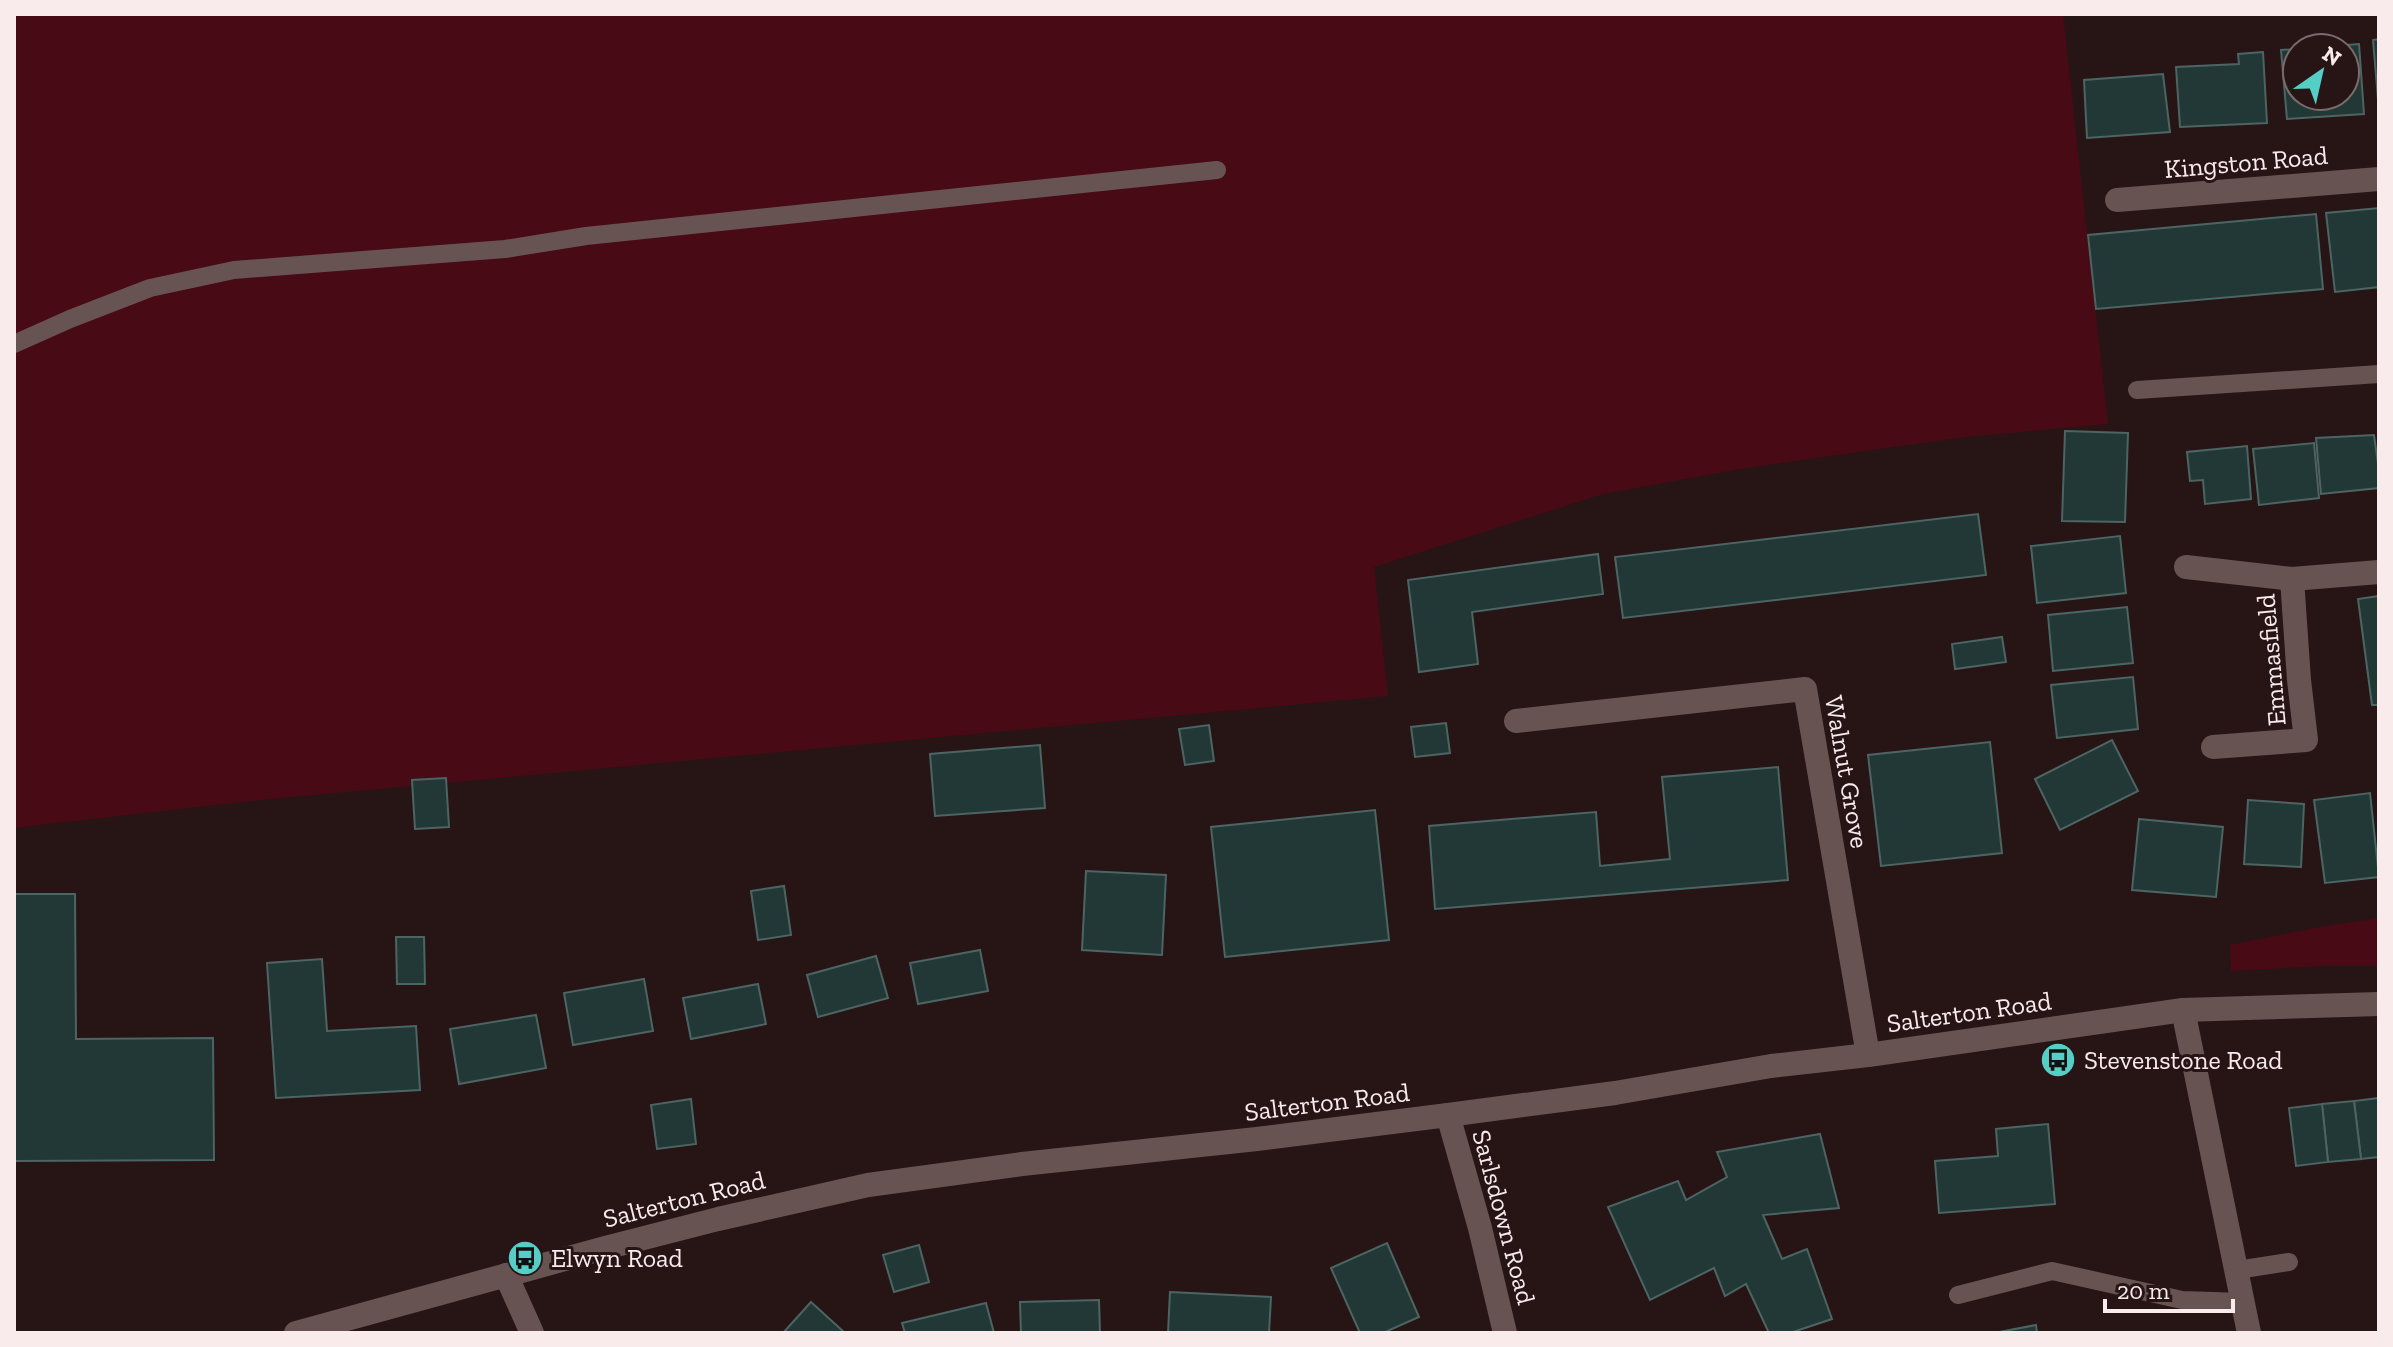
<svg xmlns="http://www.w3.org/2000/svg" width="2393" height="1347" font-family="'Zilla Slab',serif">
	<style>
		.green { fill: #480a15 }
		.building { fill: #213836; stroke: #4c6462; stroke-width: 2 }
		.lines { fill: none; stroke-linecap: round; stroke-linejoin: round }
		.lane { stroke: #685353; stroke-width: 18 }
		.street { stroke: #685353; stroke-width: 24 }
		.secondary { stroke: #685353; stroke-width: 24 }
		.labels { text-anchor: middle; stroke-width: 6; stroke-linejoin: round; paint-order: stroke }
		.street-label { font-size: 26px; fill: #f9ebec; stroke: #271516 }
		.poi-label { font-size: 26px; fill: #f9ebec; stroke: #271516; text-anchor: start }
	</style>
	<rect width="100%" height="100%" fill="#271516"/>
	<g class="green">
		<path d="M14,14H2063L2108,424L1966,437L1886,448L1740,469L1603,494L1374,567L1388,696L260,800L14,828Z"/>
		<path d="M2379,918V966H2326L2231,971L2230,945L2319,927Z"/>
	</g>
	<g class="building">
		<path d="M2379,39V111L2373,40Z"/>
		<path d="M2359,44L2364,114L2287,119L2281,50L2297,49V96H2345V48H2306Z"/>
		<path d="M2263,52L2267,123L2180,127L2176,67L2239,64L2238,54Z"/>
		<path d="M2163,74L2170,132L2087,138L2084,80Z"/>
		<path d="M2379,208V287L2335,292L2326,213Z"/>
		<path d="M2316,214L2323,289L2096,309L2088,235Z"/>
		<path d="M2065,431L2128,433L2125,522L2062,521Z"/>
		<path d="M2374,435L2379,471V488L2321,494L2316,438Z"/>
		<path d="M2314,443L2319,498L2259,505L2253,449Z"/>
		<path d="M2247,446L2251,499L2205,504L2203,480L2190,481L2187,452Z"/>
		<path d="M1978,514L1986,575L1623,618L1615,557Z"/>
		<path d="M2120,536L2126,593L2037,603L2031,546Z"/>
		<path d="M1598,554L1603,594L1472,612L1478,664L1419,672L1408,580Z"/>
		<path d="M2379,596V705H2372L2358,599Z"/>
		<path d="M2127,607L2133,663L2053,671L2048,615Z"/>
		<path d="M2002,637L2006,662L1955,669L1952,644Z"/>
		<path d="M2133,677L2138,729L2057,738L2051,685Z"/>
		<path d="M1446,723L1450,753L1415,757L1411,727Z"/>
		<path d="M1209,725L1214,761L1185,765L1179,729Z"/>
		<path d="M2112,740L2138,791L2060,830L2035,779Z"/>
		<path d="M1990,742L2002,853L1881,866L1868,755Z"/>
		<path d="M1040,745L1045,808L935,816L930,754Z"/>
		<path d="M1778,767L1788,880L1435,909L1429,826L1596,812L1600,866L1670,859L1662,777Z"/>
		<path d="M446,778L449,827L415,829L412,780Z"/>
		<path d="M2370,793L2379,877L2325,883L2314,800Z"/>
		<path d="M2248,800L2304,804L2301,867L2244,864Z"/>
		<path d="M1375,810L1389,940L1225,957L1211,827Z"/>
		<path d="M2139,819L2223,827L2216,897L2132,890Z"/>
		<path d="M1086,871L1166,875L1162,955L1082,950Z"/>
		<path d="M784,886L791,935L758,940L751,891Z"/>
		<path d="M14,894H75L76,1039L213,1038L214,1160L14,1161Z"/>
		<path d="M396,937H424L425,984H397Z"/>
		<path d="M980,950L988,991L918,1004L910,963Z"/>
		<path d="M876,956L888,998L818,1017L807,975Z"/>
		<path d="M322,959L327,1031L416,1026L420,1090L276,1098L267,963Z"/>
		<path d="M644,979L653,1031L573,1045L564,993Z"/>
		<path d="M758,984L766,1024L691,1039L683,998Z"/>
		<path d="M536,1015L546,1068L459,1084L450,1029Z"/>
		<path d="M2379,1098V1157L2361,1159L2354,1101Z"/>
		<path d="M691,1099L696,1144L657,1149L651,1105Z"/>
		<path d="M2354,1101L2361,1159L2328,1162L2322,1104Z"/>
		<path d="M2322,1104L2328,1162L2296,1166L2289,1108Z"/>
		<path d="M2048,1124L2055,1204L1939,1213L1935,1161L1998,1156L1996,1129Z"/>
		<path d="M1820,1134L1839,1208L1763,1215L1782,1259L1807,1249L1832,1319L1790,1333H1769L1746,1284L1725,1296L1714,1268L1650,1300L1608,1207L1678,1181L1686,1200L1727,1177L1717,1152Z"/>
		<path d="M1387,1243L1419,1317L1383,1333H1360L1331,1268Z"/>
		<path d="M919,1245L929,1282L894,1292L883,1255Z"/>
		<path d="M1170,1292L1271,1297L1269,1333H1168Z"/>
		<path d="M1099,1300L1100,1333H1021L1020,1302Z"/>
		<path d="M811,1302L845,1333H783Z"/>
		<path d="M986,1303L994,1333H905L902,1323Z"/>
		<path d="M2036,1325L2037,1333H1994Z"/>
	</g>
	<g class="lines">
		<g class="lane">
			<path d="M14,344L70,319L150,288L234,270L505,249L586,236L1217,170"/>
			<path d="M2137,390L2379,374"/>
			<path d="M2237,1270L2289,1262"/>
			<path d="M1958,1295L2052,1271L2182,1300L2244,1302"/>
		</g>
		<g class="street">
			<path d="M2117,200L2379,179"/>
			<path d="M2186,567L2292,579L2379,572"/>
			<path d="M1516,721L1805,689L1868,1055"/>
			<path d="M2213,747L2306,740L2299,680L2292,579"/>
			<path d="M2183,1010L2249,1333"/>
			<path d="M1448,1115L1480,1228L1505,1333"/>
			<path d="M506,1275L532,1333"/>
		</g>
		<path class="secondary" d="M296,1333L605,1248L718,1219L868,1185L1022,1164L1257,1139L1448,1115L1615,1093L1771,1066L1868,1055L2183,1010L2379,1004"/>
	</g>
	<defs>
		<g id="bus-disc" transform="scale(1.8)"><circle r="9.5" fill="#55cec6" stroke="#271516"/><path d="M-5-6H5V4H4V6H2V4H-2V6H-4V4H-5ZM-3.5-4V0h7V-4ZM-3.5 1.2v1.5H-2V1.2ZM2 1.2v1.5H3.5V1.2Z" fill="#111"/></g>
	</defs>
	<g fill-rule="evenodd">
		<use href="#bus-disc" x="2058" y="1060"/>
		<use href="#bus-disc" x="525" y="1258"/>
	</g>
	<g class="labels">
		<g class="street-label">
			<text transform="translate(2246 162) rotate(-5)" y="9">Kingston Road</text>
			<text transform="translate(2271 660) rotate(-95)" y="9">Emmasfield</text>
			<text transform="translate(1847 772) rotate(80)" y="9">Walnut Grove</text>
			<text transform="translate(1969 1012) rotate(-8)" y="9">Salterton Road</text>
			<text transform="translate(1327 1102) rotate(-7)" y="9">Salterton Road</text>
			<text transform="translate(684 1199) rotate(-14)" y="9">Salterton Road</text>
			<text transform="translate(1504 1217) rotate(75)" y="9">Sarlsdown Road</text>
		</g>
		<g class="poi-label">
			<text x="2084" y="1069">Stevenstone Road</text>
			<text x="551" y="1267">Elwyn Road</text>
		</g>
	</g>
	<rect width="2393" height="1347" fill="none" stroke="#f9ebec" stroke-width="32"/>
	<g transform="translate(2321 72) rotate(34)"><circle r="38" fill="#271516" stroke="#7b6b6c" stroke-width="2"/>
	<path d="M0-6L14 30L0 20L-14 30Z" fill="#55cec6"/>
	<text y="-12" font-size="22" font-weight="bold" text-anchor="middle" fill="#f9ebec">N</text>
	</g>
	<path d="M2105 1299v12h128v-12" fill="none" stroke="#f9ebec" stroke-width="4"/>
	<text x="2117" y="1299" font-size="24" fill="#f9ebec" stroke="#271516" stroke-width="6" paint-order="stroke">20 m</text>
</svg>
